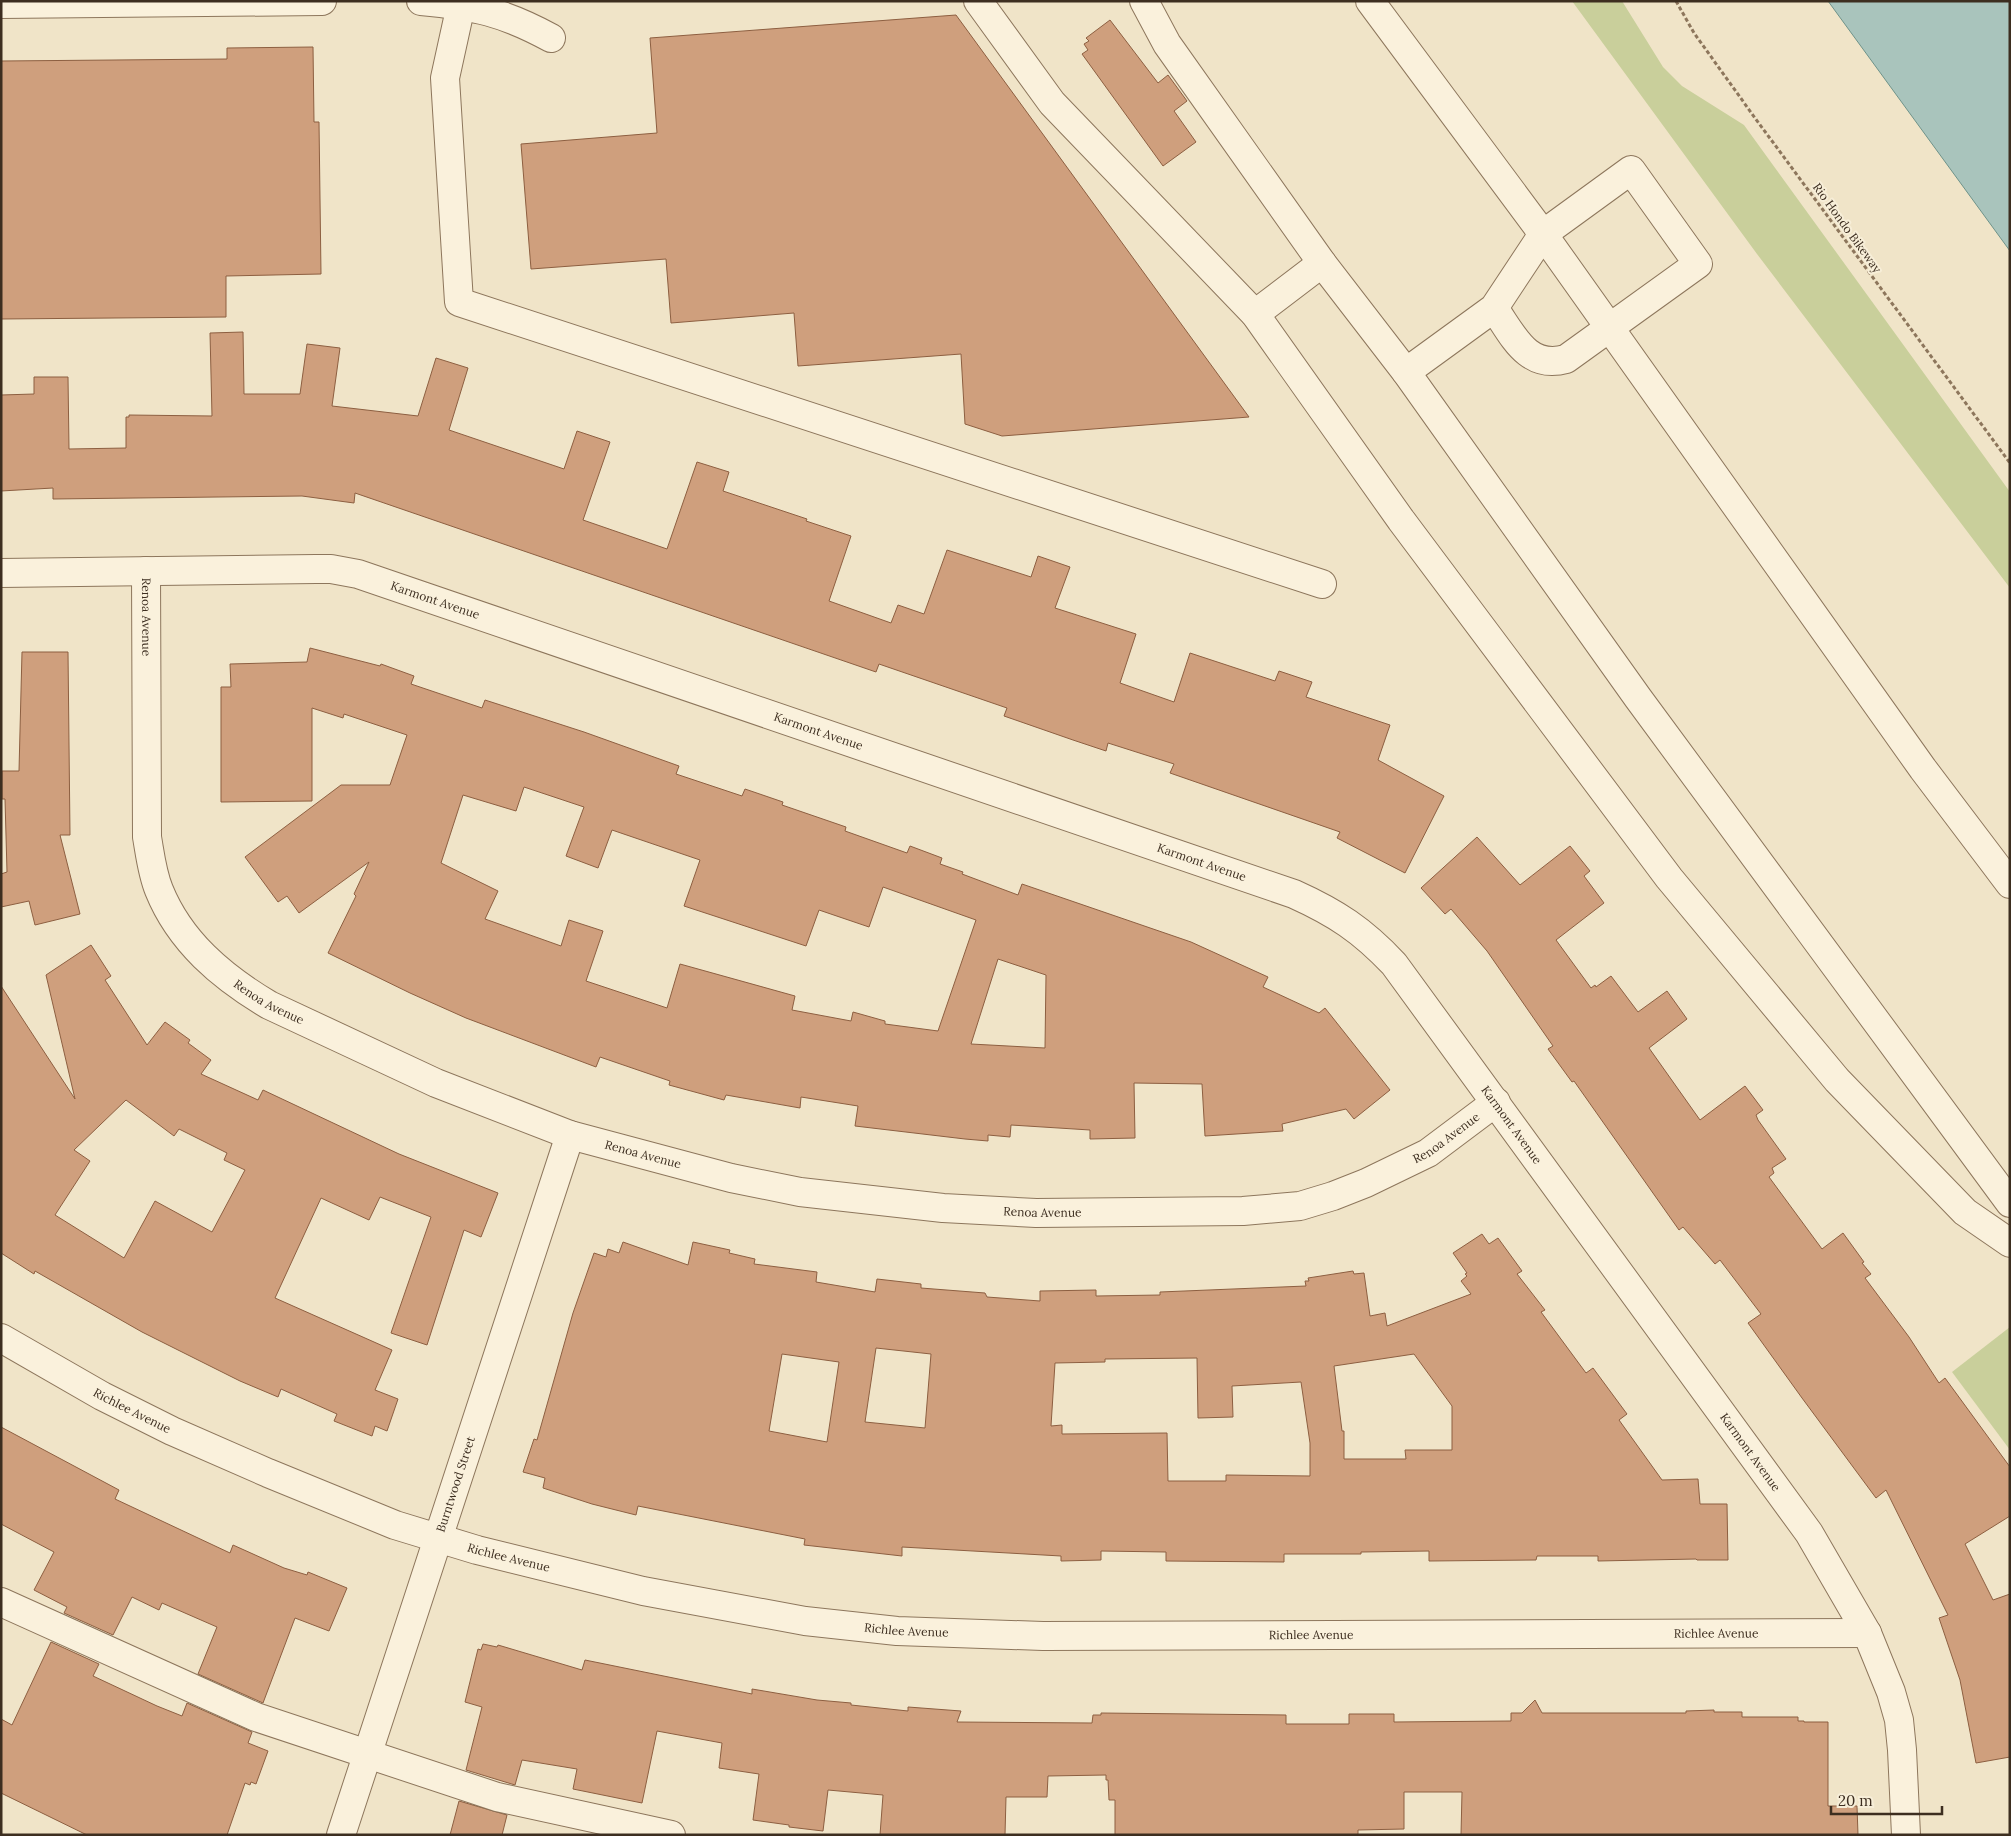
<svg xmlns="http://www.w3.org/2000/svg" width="2011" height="1836" font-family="Lora,serif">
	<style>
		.green { fill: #c9cf9b }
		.water { fill: #a9c4bc; stroke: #6f938a }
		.building { fill: #cf9f7d; stroke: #8d5f41; fill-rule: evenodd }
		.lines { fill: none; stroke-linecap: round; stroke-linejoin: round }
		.minor-casing { stroke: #8d765c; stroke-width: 30 }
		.path { stroke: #8d765c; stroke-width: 3; stroke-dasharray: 4 2.5; stroke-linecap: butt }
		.minor { stroke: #faf1dc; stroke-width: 28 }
		.labels { text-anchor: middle; stroke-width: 4; stroke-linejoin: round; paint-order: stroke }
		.street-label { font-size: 12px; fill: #3d2e20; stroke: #f7eed8 }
	</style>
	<rect width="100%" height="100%" fill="#f0e4c8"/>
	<g class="green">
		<path d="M1572,1H1622L1663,67L1682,86L1744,125L2010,492V588L1757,254Z"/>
		<path d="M2010,1327V1450L1952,1372Z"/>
	</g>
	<path class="water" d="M1828,1H2010V251Z"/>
	<g class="building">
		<path d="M956,15L1249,417L1002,436L965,424L961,354L798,366L794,313L671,323L666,259L531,269L521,144L657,133L650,38Z"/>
		<path d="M1110,20L1158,83L1168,75L1187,101L1174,111L1196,142L1163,166L1082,54L1088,50L1084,44L1089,41L1086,38Z"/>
		<path d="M313,47L314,122H319L321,274L226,276V317L1,319V61L227,59V48Z"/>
		<path d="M243,332L244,394H300L307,344L340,348L332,406L418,416L436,358L468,368L449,430L564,469L577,431L610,442L583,520L667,549L697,462L729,472L723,491L807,519L806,521L851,536L829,601L891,623L898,605L924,614L947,550L1031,577L1038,556L1070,567L1055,608L1136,634L1120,683L1174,702L1190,653L1275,681L1279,671L1312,682L1306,697L1390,725L1378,760L1444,796L1405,873L1337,838L1340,832L1170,773L1174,764L1108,743L1106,751L1073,740L1004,716L1007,708L879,664L876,672L355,493L354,503L302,496L53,499V488L1,491V395L34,394V377H68L69,449L126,448V417H129V415L212,416L210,333Z"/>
		<path d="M310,648L380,666L381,664L414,676L411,684L482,708L485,700L584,732L679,766L676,774L742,796L745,789L783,802L782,805L846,827L845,831L907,853L910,846L942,858L940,864L963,872L962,874L1018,895L1022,884L1191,942L1268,977L1263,987L1319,1013L1325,1008L1390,1090L1354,1119L1346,1109L1282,1124L1283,1131L1205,1136L1202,1084L1134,1083L1135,1138L1090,1139V1130L1011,1125L1010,1137L988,1135V1141L965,1139L855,1126L858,1106L801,1097L800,1108L726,1095L724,1100L669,1085L670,1081L600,1057L596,1067L466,1018L410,993L328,953L356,896L354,894L369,862L299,913L287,896L278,902L245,857L341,785H390L407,735L344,714L343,718L312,708V801L221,802V687H231L230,664L307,662ZM524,787L584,807L566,856L598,868L612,830L700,860L684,906L806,946L819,910L869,927L883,887L976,920L938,1031L885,1024V1021L853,1012L851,1021L792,1010L795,996L680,964L667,1008L586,981L603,931L569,920L561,946L485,919L498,891L441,863L463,795L516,811ZM998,959L1046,975L1045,1048L971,1044Z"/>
		<path d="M22,652H68L70,835H60L80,914L35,925L29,901L1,907V874L7,872L5,799H2V771H19Z"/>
		<path d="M1477,837L1520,885L1570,846L1590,871L1584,876L1604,903L1556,940L1591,988L1595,985L1596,987L1611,976L1638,1012L1667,991L1687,1019L1649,1048L1700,1120L1745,1086L1763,1110L1756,1115L1758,1120L1786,1159L1772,1168L1774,1173L1769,1177L1822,1249L1843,1233L1864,1262L1862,1263L1871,1274L1865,1278L1909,1337L1939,1383L1945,1378L2010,1467V1516L1965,1544L1993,1600L2010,1594V1757L1976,1763L1960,1680L1939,1618L1948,1615L1886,1490L1876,1498L1802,1398L1748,1323L1761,1314L1720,1260L1715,1264L1683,1227L1679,1230L1574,1081L1572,1082L1548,1049L1553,1046L1487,951L1451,909L1445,914L1421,888Z"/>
		<path d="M91,945L111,976L105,980L147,1045L165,1022L190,1040L188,1043L211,1060L201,1074L258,1100L263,1090L399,1154L498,1193L481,1237L464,1230L427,1345L391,1333L431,1217L380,1197L369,1220L321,1198L275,1298L392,1350L375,1390L398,1399L387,1431L375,1426L372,1436L334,1421L337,1414L281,1389L278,1397L240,1381L142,1332L35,1271L34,1274L1,1253V986L75,1099L46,975ZM126,1100L174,1136L179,1129L227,1153L224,1160L245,1170L212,1232L155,1201L124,1258L55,1215L90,1161L74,1150Z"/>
		<path d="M1482,1234L1489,1244L1498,1238L1522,1271L1517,1274L1545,1310L1541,1312L1586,1373L1593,1368L1627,1414L1619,1420L1662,1480L1698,1479L1700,1504H1727L1728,1560H1697L1696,1559L1598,1561V1556H1537L1536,1560L1429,1561V1551L1361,1552V1554H1284V1562L1166,1561V1552L1101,1551V1560L1061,1561V1556L902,1547V1556L804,1545L805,1539L638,1506L636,1515L592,1504L543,1488L545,1478L523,1472L534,1439L537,1440L573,1313L594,1253L606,1257L608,1249L619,1253L623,1242L688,1265L693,1242L730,1250L729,1253L755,1259L754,1264L817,1272L816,1282L875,1292L877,1279L921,1284V1288L985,1293L987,1297L1040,1301V1291L1096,1290V1296L1160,1295V1292L1306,1286L1305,1281H1309L1308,1278L1353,1271L1354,1274L1364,1273L1370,1316L1385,1313L1387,1326L1471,1294L1461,1281L1467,1276L1465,1274L1467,1273L1453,1253ZM876,1348L931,1354L925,1428L865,1422ZM782,1354L839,1362L827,1442L769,1431ZM1414,1354L1452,1406V1450H1405L1406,1459H1344V1431H1342L1334,1366ZM1197,1358L1198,1418L1233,1417L1232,1386L1301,1382L1310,1443V1476L1226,1475V1481H1168L1167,1433L1062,1434V1425L1051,1426L1055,1363L1105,1362V1359Z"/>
		<path d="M1,1427L119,1490L115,1499L230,1553L233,1545L284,1568L307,1575L308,1572L347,1588L329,1631L295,1618L263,1703L198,1674L217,1627L162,1603L159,1610L132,1597L113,1635L64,1613L67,1607L34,1590L54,1552L1,1524Z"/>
		<path d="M51,1642L99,1664L93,1676L157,1706L182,1716L187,1703L252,1732L248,1743L268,1751L256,1784L251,1782L250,1785L245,1783L227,1835H87L1,1793V1719L12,1725Z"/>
		<path d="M483,1644L497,1647L498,1645L582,1670L585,1660L752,1694V1689L817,1700L851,1703V1705L908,1711V1707L961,1711L957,1722L1092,1723L1093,1715H1101V1713L1286,1715V1724H1349V1714H1394V1722L1511,1721V1713H1522L1535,1700L1542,1713H1686V1711L1714,1710V1712H1742V1717H1798V1721H1804V1722H1828V1806H1857L1858,1835H1461L1462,1792H1404V1829L1358,1830V1835H1115V1800H1109L1108,1780H1106V1775L1048,1776L1047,1797H1006L1005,1835H880L883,1795L828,1790L823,1831L789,1827V1825L753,1820L759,1774L719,1768L722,1743L657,1731L642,1803L573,1789L577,1769L522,1760L515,1785L466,1770L482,1707L465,1702L478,1649L481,1650Z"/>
		<path d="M459,1801L507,1815L502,1835H450Z"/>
	</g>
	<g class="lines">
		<g class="minor-casing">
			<g id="minor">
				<path d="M421,1C475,6 503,12 551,38"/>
				<path d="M978,1L1052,103L1255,314L1401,520L1669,878L1837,1080L1965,1212L2010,1243"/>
				<path d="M1144,1L1167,44L1322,263L1406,372L1638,698L2010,1203"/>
				<path d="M1370,1L1543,234L1923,769L2010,884"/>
				<path d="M1,4L322,1"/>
				<path d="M461,5L445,78L459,302L1322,584"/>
				<path d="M1255,314L1322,263"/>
				<path d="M1406,372L1494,308L1543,234L1631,170L1698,264L1566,359C1527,370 1513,335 1494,308"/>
				<path id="s1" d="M146,571L147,837C150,854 152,873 159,890C180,942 222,977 269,1005L436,1083L570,1135L731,1178L800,1192L943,1208L1036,1213L1243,1211L1300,1206L1333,1196L1366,1183L1428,1153L1496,1102"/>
				<path id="s2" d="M1,573L316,569H331L358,574L1294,894C1336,913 1362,930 1394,964L1809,1533L1867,1633L1891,1692L1899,1720L1902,1750L1906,1835"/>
				<path id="s3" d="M1,1338L102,1396L172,1431L268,1473L395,1525L477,1550L643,1591L805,1621L897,1631L1043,1636L1867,1633"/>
				<path d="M1,1602L256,1717L497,1797L671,1835"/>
				<path id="s4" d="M341,1835L570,1135"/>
			</g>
		</g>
		<path class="path" d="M1676,1L1694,33L1755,118L2010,463"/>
		<use href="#minor" class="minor"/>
	</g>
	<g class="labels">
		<g class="street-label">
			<text transform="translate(1847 228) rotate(54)" y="4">Rio Hondo Bikeway</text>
			<text dy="4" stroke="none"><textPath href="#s2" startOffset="439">Karmont Avenue</textPath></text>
			<text dy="4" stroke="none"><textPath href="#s1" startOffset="46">Renoa Avenue</textPath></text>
			<text dy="4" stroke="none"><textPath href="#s2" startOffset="844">Karmont Avenue</textPath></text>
			<text dy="4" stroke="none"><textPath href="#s2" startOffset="1249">Karmont Avenue</textPath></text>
			<text dy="4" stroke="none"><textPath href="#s1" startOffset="481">Renoa Avenue</textPath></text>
			<text dy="4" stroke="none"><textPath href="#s2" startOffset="1669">Karmont Avenue</textPath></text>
			<text dy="4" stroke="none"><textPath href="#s1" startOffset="1711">Renoa Avenue</textPath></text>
			<text dy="4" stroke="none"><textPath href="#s1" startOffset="886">Renoa Avenue</textPath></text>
			<text dy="4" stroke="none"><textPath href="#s1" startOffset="1291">Renoa Avenue</textPath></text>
			<text dy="4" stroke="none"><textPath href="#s3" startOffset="150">Richlee Avenue</textPath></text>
			<text dy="4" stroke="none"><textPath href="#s2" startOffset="2074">Karmont Avenue</textPath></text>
			<text dy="4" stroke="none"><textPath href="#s4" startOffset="369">Burntwood Street</textPath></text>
			<text dy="4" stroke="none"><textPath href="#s3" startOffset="555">Richlee Avenue</textPath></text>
			<text dy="4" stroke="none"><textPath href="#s3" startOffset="960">Richlee Avenue</textPath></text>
			<text dy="4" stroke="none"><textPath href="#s3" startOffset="1770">Richlee Avenue</textPath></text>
			<text dy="4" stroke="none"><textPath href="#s3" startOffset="1365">Richlee Avenue</textPath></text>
		</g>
	</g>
	<rect width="2011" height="1836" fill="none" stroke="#3d2e20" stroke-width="5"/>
	<path d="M1831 1806v8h111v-8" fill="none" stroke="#3d2e20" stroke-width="2.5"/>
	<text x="1838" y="1806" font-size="15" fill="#3d2e20" stroke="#f7eed8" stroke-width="4" paint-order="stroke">20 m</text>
</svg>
